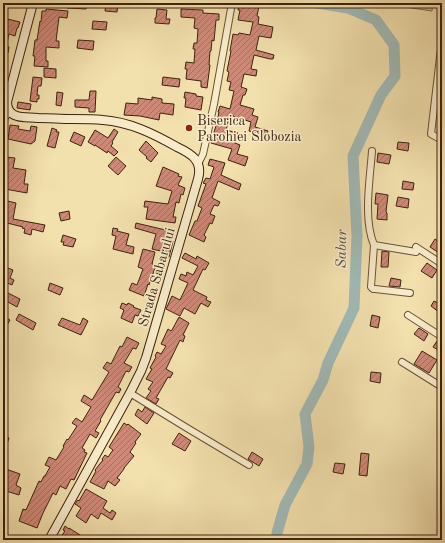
<svg xmlns="http://www.w3.org/2000/svg" width="445" height="543" font-family="'Old Standard TT',serif">
	<style>
		.park { fill: #b6c38e; stroke: #7a734e }
		.lines { fill: none; stroke-linecap: round; stroke-linejoin: round }
		.river { stroke: #a0bab6; stroke-width: 11 }
		.building { fill: url(#building-hatch); stroke: #3e230f }
		.street-casing { stroke: #6b5236; stroke-width: 8 }
		.secondary-casing { stroke: #3e230f; stroke-width: 10 }
		.street { stroke: #f7ebca; stroke-width: 6 }
		.secondary { stroke: #f7ebca; stroke-width: 8 }
		.poi-dot { fill: #8f2418; stroke: #f7ebca; stroke-width: 1.5 }
		.labels { text-anchor: middle; stroke-width: 3; stroke-linejoin: round; paint-order: stroke }
		.poi-label { font-size: 14px; fill: #3e230f; stroke: #f7ebca; text-anchor: start }
		.street-label { font-size: 14px; fill: #3e230f; stroke: #f7ebca }
		.water-label { font-size: 15px; font-style: italic; fill: #5b5041; stroke: #f7ebca }
	</style>
	<defs>
		<pattern id="building-hatch" width="6" height="6" patternUnits="userSpaceOnUse"><rect width="6" height="6" fill="#ce8978"/><path d="M-1 1l2-2M0 6l6-6M5 7l2-2" fill="none" stroke="#a97061"/></pattern>
	</defs>
	<rect width="100%" height="100%" fill="#f2e0ad"/>
	<filter id="stains"><feTurbulence type="fractalNoise" baseFrequency=".005" numOctaves="4"/><feColorMatrix values="0 0 0 0 .2 0 0 0 0 .09 0 0 0 0 .02 0 0 0 .5 -.17"/></filter>
	<radialGradient id="worn" r=".72"><stop offset=".6" stop-color="#630" stop-opacity="0"/><stop offset="1" stop-color="#630" stop-opacity=".3"/></radialGradient>
	<path class="park" d="M378,3H433L432,11Z"/>
	<g class="lines">
		<path class="river" d="M277,540V533L285,505L307,464L309,447L305,414L323,380L328,363L354,308L357,236L353,156L381,95L395,76L394,45L376,20L348,8L317,3"/>
	</g>
	<g class="building">
		<path d="M67,3H87L86,9L67,8Z"/>
		<path d="M106,3L118,4L117,12L105,11Z"/>
		<path d="M239,3H256L255,5L259,6L257,16L259,17L258,24L273,27L271,38L259,36L256,50L274,55L273,59H270L254,55L251,69L257,70L256,76L244,74L241,87L247,89L245,95H243L240,105L254,109L252,115L258,117L255,127L268,131L266,136L249,131L251,122L230,115L226,130L238,133L235,143L240,145L237,154L248,157L245,166L228,160L232,149L211,143L217,122L219,112H218L220,106L230,109L234,91L229,90L231,82L227,81L229,72L227,71L231,51H230L233,34L238,35L239,33L250,35L253,22L238,20L240,10H238Z"/>
		<path d="M46,9L68,11L67,18L59,17L56,41H59V48L46,47V61H48V67L34,66L35,56H33L35,40H37L40,21L41,22L42,11H46Z"/>
		<path d="M157,9L167,10L166,19H170L169,24L155,23V18H156Z"/>
		<path d="M181,9L203,10V13L219,14V20H216L214,41L212,40L211,51H210L209,65H210L207,88L201,87V81L186,79L187,69H185L186,62L194,63L195,49H193L194,43H197L198,29L194,28L195,18L181,17Z"/>
		<path d="M3,18L20,22L18,28H17L15,36L9,34L6,47H9L8,53L3,52Z"/>
		<path d="M93,21L107,22L106,30L92,29Z"/>
		<path d="M78,40L94,41L93,50L77,48Z"/>
		<path d="M44,68L56,69V78L44,77Z"/>
		<path d="M33,77L42,78L41,86H38L37,95H39V99H37V102L30,101Z"/>
		<path d="M163,77L180,79L179,87L162,85Z"/>
		<path d="M90,91H96L95,112H89V108L75,107V100H89Z"/>
		<path d="M57,92L63,93L61,106L56,105Z"/>
		<path d="M185,92L196,94V96L203,97L201,110L185,107L186,98H184Z"/>
		<path d="M152,97L162,99V103L174,104L173,115L160,113L159,120L140,116L124,115L126,103L138,104V98L152,100Z"/>
		<path d="M18,102L31,104L30,110L17,108Z"/>
		<path d="M10,125L19,126L18,129L30,131L31,126L37,127L35,141L31,144L8,139Z"/>
		<path d="M52,128L57,130L56,132H59L55,148L47,146Z"/>
		<path d="M114,129L118,132L112,142L113,143L111,146L118,152L114,156L108,151L107,153L95,145V146L88,142L95,130L108,138Z"/>
		<path d="M74,132L85,137L81,146L70,141Z"/>
		<path d="M146,141L158,153L151,162L146,158L147,157L139,150Z"/>
		<path d="M398,142L409,143L408,151L397,149Z"/>
		<path d="M378,153L391,155L389,164L377,162Z"/>
		<path d="M5,157L15,158L13,168L26,170L24,184H28L27,193L5,189L7,174H5L6,163L4,162Z"/>
		<path d="M116,157L126,166L118,175L108,166Z"/>
		<path d="M210,159L225,163L221,175L241,184L239,190L218,181L212,198L220,202L218,206L214,205L210,214L215,216L212,224L210,223L204,235L206,237L204,242L189,235L195,221H197L202,208L198,206L206,184L203,183L206,178L210,179L214,167L208,165Z"/>
		<path d="M163,167L179,174L178,176L182,177L178,185L185,188L183,195L181,194L179,203L176,202L173,217H176L175,223L146,219L148,207H144L145,201L168,204L172,191L156,186Z"/>
		<path d="M403,181L414,183L413,190L402,189Z"/>
		<path d="M376,193L388,195L386,212L387,213V220L377,219L378,204H375Z"/>
		<path d="M398,197L409,199L408,208L396,206Z"/>
		<path d="M3,200L16,203L13,219L45,225L43,232L32,229L31,235L24,233L25,229L22,228L23,227L3,222Z"/>
		<path d="M69,211L70,219L61,221L59,213Z"/>
		<path d="M136,223L174,232L171,240L173,241L169,257L164,256L165,252L152,249L156,234L135,228Z"/>
		<path d="M113,228L118,229L117,231L129,234L126,245L134,247L133,254L113,249L116,236L112,235Z"/>
		<path d="M63,235L76,239L73,247L63,245L64,242H61Z"/>
		<path d="M435,239L442,244V255L430,247Z"/>
		<path d="M143,249L155,252L152,264L156,265L149,285L148,284L144,296L129,290L132,283L137,285L143,269L138,267Z"/>
		<path d="M382,251L389,252L388,267H381Z"/>
		<path d="M185,253L196,259L197,256L209,263L205,270L203,269L193,290L207,297L206,300L211,302L208,307L201,303L195,314L184,308L180,316L166,309L172,296L180,300L188,283L179,279L181,274L186,276L187,272L193,275L198,266L182,258Z"/>
		<path d="M427,263L437,270L432,278L421,271Z"/>
		<path d="M3,266L13,270L10,278L14,280L12,285L3,281Z"/>
		<path d="M391,278L401,280L400,287L389,286Z"/>
		<path d="M50,283L63,288L60,295L48,290Z"/>
		<path d="M3,292L7,294L8,293L20,299L17,307L8,302L3,311Z"/>
		<path d="M434,301L442,305V310L440,313L431,306Z"/>
		<path d="M122,303L127,305L128,303L134,306L133,307L141,310L138,316L135,315L132,323L121,318L124,310L120,308Z"/>
		<path d="M19,314L36,323L33,330L16,320Z"/>
		<path d="M372,315L380,317L378,328L370,326Z"/>
		<path d="M3,316L10,320L3,332Z"/>
		<path d="M179,317L189,323L183,335L185,336L183,342L180,340L166,369L173,373L170,378L168,377L156,398L159,399L156,404L146,398L151,391L148,389L153,382L146,379L152,369L150,368L156,357L155,356L157,352L161,354L166,346L161,344L168,329L171,331L172,330Z"/>
		<path d="M62,318L80,325L83,318L88,321L81,335L58,325Z"/>
		<path d="M419,328L428,334L424,341L414,334Z"/>
		<path d="M127,337L139,343L136,349L133,348L124,363L132,367L129,372L126,371L118,387L121,389L119,393L116,392L100,420L101,421L95,431L99,433L96,438L90,434L82,448L85,450L84,452L87,453L74,480L71,479L66,489L60,486L56,495L53,493L43,513L37,528L19,521L23,509L26,510L39,481L41,482L44,476H45L50,467L45,465L49,457L56,460L64,447L63,446L67,439L68,440L77,426L72,423L76,418L82,422L91,407L81,401L84,395L92,400L109,372L103,368L107,362L111,364L120,346L122,347Z"/>
		<path d="M437,341L442,344V352L433,347Z"/>
		<path d="M422,351L437,360L429,373L414,364Z"/>
		<path d="M371,372L381,373L380,383L370,381Z"/>
		<path d="M145,407L154,413L147,424L135,415L138,409L142,412Z"/>
		<path d="M124,423L127,425L128,424L141,434L135,442L136,443L130,452L134,456L124,468V469L117,478L120,480L115,486L108,481L104,489L90,482L96,471L95,470L103,460L102,459L105,455L108,457L113,450L109,447Z"/>
		<path d="M179,433L191,441L185,451L172,444Z"/>
		<path d="M3,436L9,438L4,453H3Z"/>
		<path d="M252,452L263,459L259,466L248,459Z"/>
		<path d="M361,453L369,454L367,476L359,475Z"/>
		<path d="M335,463L345,464L343,474L333,472Z"/>
		<path d="M3,468L20,474L16,485L21,488L19,495L3,490V485L6,476L3,474Z"/>
		<path d="M86,489L107,501L103,508L110,513L112,510L116,513L112,520L101,513L98,519L91,514L86,523L76,516L81,508L75,504L78,500L79,501Z"/>
		<path d="M65,526L69,529V528L88,540H63L60,538L65,531L63,530Z"/>
	</g>
	<g class="lines">
		<g class="street-casing">
			<g id="street">
				<path d="M442,40L431,134L442,140"/>
				<path d="M3,125L5,117L10,112"/>
				<path d="M372,151C370,179 363,219 374,245L371,287L373,289H375L410,293"/>
				<path d="M198,164L203,154L214,104L232,3"/>
				<path d="M374,245L416,252"/>
				<path d="M416,247L442,264"/>
				<path d="M408,315L442,337"/>
				<path d="M402,362L442,387"/>
				<path d="M130,393L187,428L249,465"/>
			</g>
		</g>
		<g class="secondary-casing">
			<path id="secondary" d="M33,3L7,102C7,109 10,114 17,116C23,118 31,117 38,118C49,118 61,119 72,119C82,119 93,119 103,120C130,122 154,134 177,147C192,154 203,161 198,179L146,358L141,371L130,393L49,540"/>
		</g>
		<use href="#street" class="street"/>
		<use href="#secondary" class="secondary"/>
	</g>
	<circle class="poi-dot" cx="189" cy="128" r="4"/>
	<g class="labels">
		<g class="poi-label">
			<text x="197" y="125">Biserica<tspan x="197" dy="16">Parohiei Slobozia</tspan></text>
		</g>
		<g class="street-label">
			<text transform="translate(156 277) rotate(-74)" y="5">Strada Sabarului</text>
		</g>
		<g class="water-label">
			<text transform="translate(341 249) rotate(-89)" y="5">Sabar</text>
		</g>
	</g>
	<rect width="445" height="543" fill="none" stroke="#f2e0ad" stroke-width="16"/>
	<rect x="4" y="4" width="437" height="535" fill="none" stroke="#3e230f" stroke-width="2"/>
	<rect x="8" y="8" width="429" height="527" fill="none" stroke="#3e230f"/>
	<rect width="100%" height="100%" filter="url(#stains)"/>
	<rect width="100%" height="100%" fill="url(#worn)"/>
</svg>
